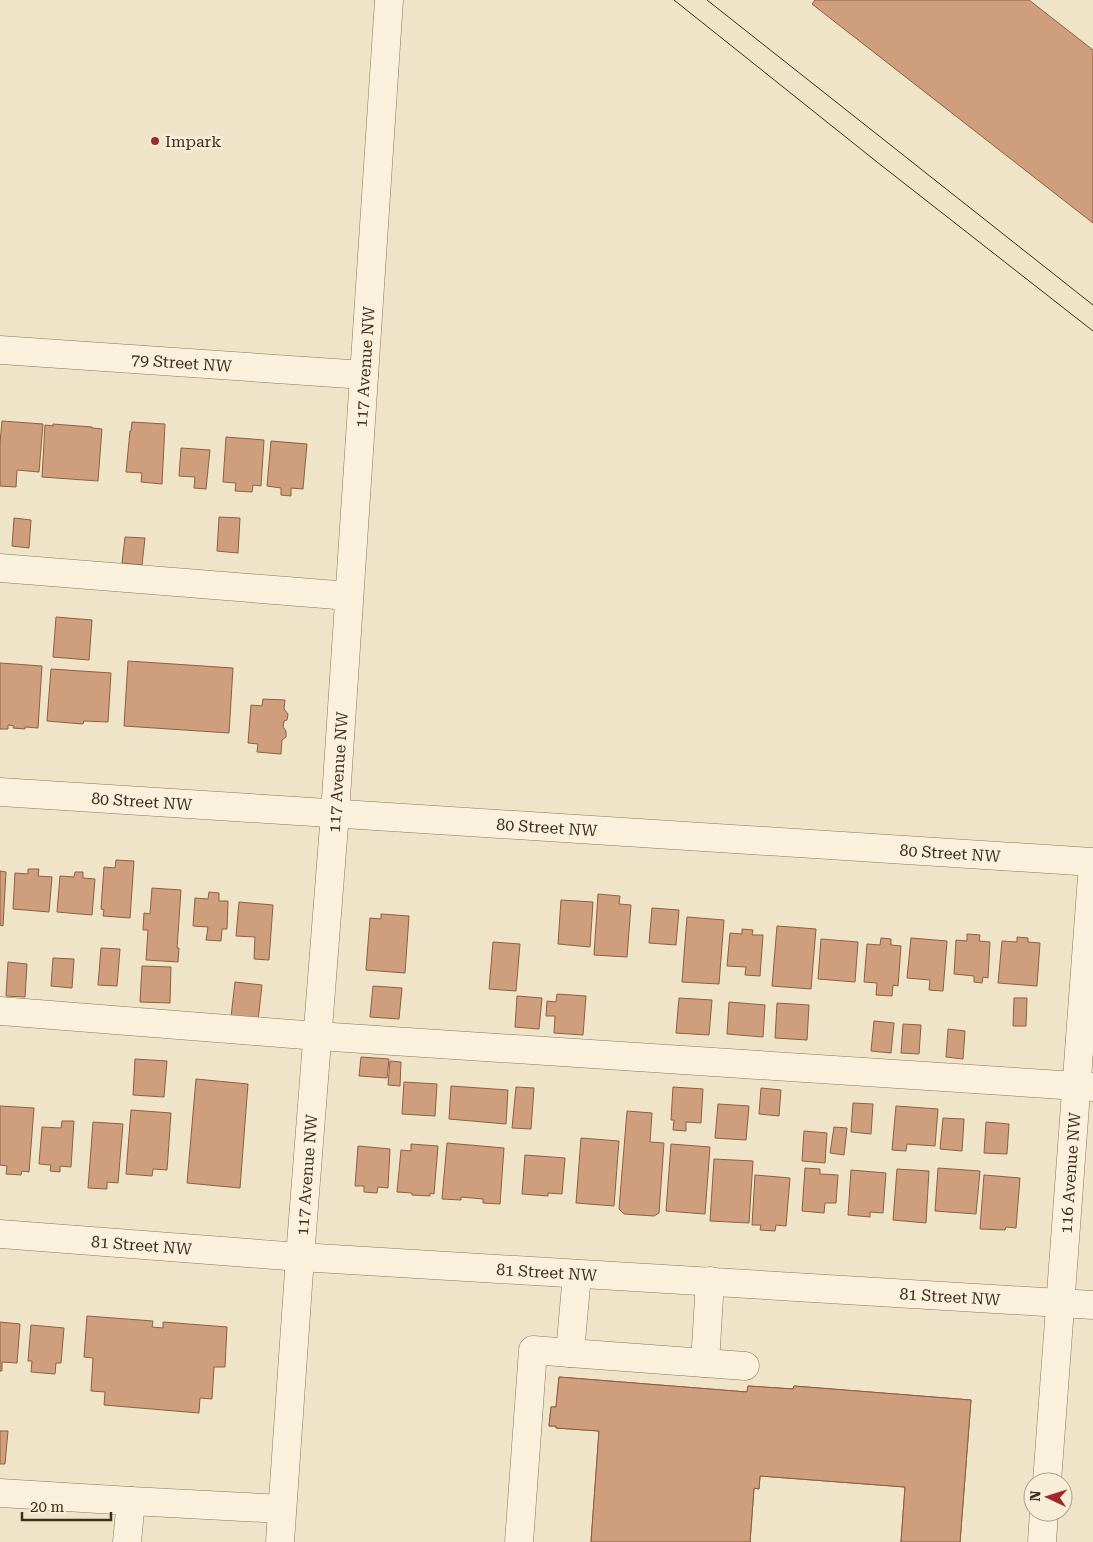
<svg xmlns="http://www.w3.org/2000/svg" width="1093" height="1542" font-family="'Roboto Serif',serif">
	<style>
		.building { fill: #cf9f7d; stroke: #8d5f41 }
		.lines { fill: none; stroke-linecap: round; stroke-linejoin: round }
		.minor-casing { stroke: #8d765c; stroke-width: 29 }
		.minor { stroke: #faf1dc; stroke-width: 28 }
		.tram { stroke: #3d2e20; stroke-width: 1 }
		.poi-dot { fill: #9e2a2b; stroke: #f7eed8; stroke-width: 2 }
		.labels { text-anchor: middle; stroke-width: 5; stroke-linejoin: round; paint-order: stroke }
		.poi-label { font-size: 16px; fill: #3d2e20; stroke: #f7eed8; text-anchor: start }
		.street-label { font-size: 16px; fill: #3d2e20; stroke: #f7eed8 }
	</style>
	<rect width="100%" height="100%" fill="#f0e4c8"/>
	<g class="building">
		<path d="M815,0H1029L1093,50V223L812,4Z"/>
		<path d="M2,421L43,424L39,472L17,470L16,487L0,486V443Z"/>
		<path d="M132,422L165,424L162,484L141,482L142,473L126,472L130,431H131Z"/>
		<path d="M53,424L92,427V428L102,429L98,481L42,477L45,425L53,426Z"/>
		<path d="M226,437L264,440L261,486L253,485L252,492L235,491L236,483L223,482Z"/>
		<path d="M271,441L307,444L303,489L291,488V496L281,495V488L267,486Z"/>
		<path d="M181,448L210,450L206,489L194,488L195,477L179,476Z"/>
		<path d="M219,517L240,518L238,553L217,551Z"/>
		<path d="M14,518L31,520L29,548L12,546Z"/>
		<path d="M125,537L145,538L142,565L122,563Z"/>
		<path d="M56,617L92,620L89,660L53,657Z"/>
		<path d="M128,661L233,668L229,733L124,726Z"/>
		<path d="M0,663L42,666L38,728L25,727V729L13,728L14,726L8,725V729H0Z"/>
		<path d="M51,669L111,673L108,722L84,721L83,724L47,721Z"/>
		<path d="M263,699L285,700L284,709L288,714L287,720L284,721L283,727L286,731V737L282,740L281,754L257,752L258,744L248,743L251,705L262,706Z"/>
		<path d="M116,860L134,861L130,918L103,916L104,910L101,909L104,867L115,868Z"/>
		<path d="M28,869H39L38,876L52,877L49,912L13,909L15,873L28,874Z"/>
		<path d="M0,871L6,872L3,926L0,925Z"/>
		<path d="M75,872H83V878L95,879L92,915L57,912L60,876L74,877Z"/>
		<path d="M152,888L181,890L177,948H179L178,962L146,960L148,930H143L144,913L150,914Z"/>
		<path d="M209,892L219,893V901H228L227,929H222L221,941L206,940L208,927L193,926L195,898L208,899Z"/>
		<path d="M598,894L620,896L619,904L631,905L627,957L594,955Z"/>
		<path d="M561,900L593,902L590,947L558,944Z"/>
		<path d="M239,902L273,905L269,960L254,959L255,937L236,936Z"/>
		<path d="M652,908L679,910L676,945L649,943Z"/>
		<path d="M381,914L409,916L405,973L366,970L370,918L381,919Z"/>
		<path d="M687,917L724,920L719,984L682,982Z"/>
		<path d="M777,926L816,929L811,989L772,986Z"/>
		<path d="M742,929L753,930L752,935H763L760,976L745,975L746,967L727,966L730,933L742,934Z"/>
		<path d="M967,934L980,935L979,941L990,942L988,978L983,977L982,983L974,982V976L954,974L956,940L967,941Z"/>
		<path d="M1017,937L1028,938V942L1040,943L1037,986L998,983L1002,941L1017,942Z"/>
		<path d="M881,938L891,939V945L901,946L898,986L893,985L892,996L876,995L877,983L864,982L867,944L880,945Z"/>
		<path d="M911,938L947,941L943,991L929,990L930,980L907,978Z"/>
		<path d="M821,939L858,942L855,982L818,979Z"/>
		<path d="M493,942L520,944L516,991L489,989Z"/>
		<path d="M101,948L120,949L117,986L98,985Z"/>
		<path d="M53,958L74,959L72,988L51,986Z"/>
		<path d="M8,962L27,964L25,997L6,996Z"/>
		<path d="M142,966L171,967L170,1003L140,1002Z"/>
		<path d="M235,982L262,985L258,1021L231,1017Z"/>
		<path d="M373,986L402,988L399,1019L370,1017Z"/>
		<path d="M557,994L586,996L583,1035L554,1033L555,1016H546L547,1001L556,1002Z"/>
		<path d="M517,996L542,998L539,1029L515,1027Z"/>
		<path d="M679,998L712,1000L709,1035L676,1033Z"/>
		<path d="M1014,998H1027L1026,1026H1013Z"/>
		<path d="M729,1002L765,1005L763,1037L727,1034Z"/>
		<path d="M777,1003L809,1005L807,1040L775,1038Z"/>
		<path d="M874,1021L894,1023L891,1053L871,1051Z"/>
		<path d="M903,1024L921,1025L919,1054L901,1053Z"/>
		<path d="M948,1029L965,1031L963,1059L946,1057Z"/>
		<path d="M361,1057L389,1059L387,1078L359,1076Z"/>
		<path d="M135,1059L167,1061L164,1097L133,1095Z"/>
		<path d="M390,1061L401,1062L400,1086L388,1085Z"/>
		<path d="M196,1079L248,1084L240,1188L187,1183Z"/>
		<path d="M404,1082L437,1084L435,1116L402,1114Z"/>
		<path d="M451,1086L508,1090L506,1124L449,1119Z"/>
		<path d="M516,1087L534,1088L531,1129L512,1128Z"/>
		<path d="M673,1087L703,1089L701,1123L686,1122V1131L673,1130L674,1120H671Z"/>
		<path d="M761,1088L781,1090L779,1116L759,1114Z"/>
		<path d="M853,1103L873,1104L871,1134L851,1132Z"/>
		<path d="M718,1104L749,1106L746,1140L715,1138Z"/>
		<path d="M0,1106L34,1108L29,1172L22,1171L21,1175L6,1174L7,1166L0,1165Z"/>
		<path d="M896,1106L938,1109L935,1146L907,1144L906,1151L892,1150Z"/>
		<path d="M131,1110L171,1113L167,1170L153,1169L152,1176L126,1174Z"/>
		<path d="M627,1111L652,1113L650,1142L664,1143L659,1213L654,1216L624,1214L619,1209Z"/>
		<path d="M943,1118L964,1119L962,1151L940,1149Z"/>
		<path d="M62,1121H74L71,1167L60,1166V1172L50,1171L51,1165L39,1164L42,1127L61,1128Z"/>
		<path d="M93,1122L123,1124L118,1183L107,1182V1189L88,1188Z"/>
		<path d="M986,1122L1009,1124L1007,1154L984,1153Z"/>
		<path d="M834,1127L847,1128L844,1155L830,1153Z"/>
		<path d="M804,1131L827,1133L825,1163L802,1161Z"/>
		<path d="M581,1138L619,1141L614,1206L576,1203Z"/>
		<path d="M447,1143L504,1148L500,1204L483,1203V1199L461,1197V1200L442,1199Z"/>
		<path d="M411,1144L438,1146L434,1194L430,1193V1196L412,1195V1193L397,1192L401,1150L411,1151Z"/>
		<path d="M671,1144L710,1147L705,1214L666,1211Z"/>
		<path d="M358,1146L390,1149L388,1188L378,1187L377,1193L364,1192V1186H355Z"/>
		<path d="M525,1155L565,1158L562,1194L548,1193V1196L522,1194Z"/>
		<path d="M714,1159L753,1161L749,1223L710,1221Z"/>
		<path d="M805,1168L820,1169V1174L838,1175L836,1203H825L824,1213L802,1211Z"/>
		<path d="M938,1168L980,1171L976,1214L935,1211Z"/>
		<path d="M897,1169L929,1171L926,1223L893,1220Z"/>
		<path d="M851,1170L886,1173L883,1213L870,1212V1217L848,1215Z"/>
		<path d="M755,1175L790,1178L786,1226L776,1225L775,1231L760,1230L761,1225H752Z"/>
		<path d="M984,1175L1020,1178L1016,1228L1006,1227L1005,1230L980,1229Z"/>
		<path d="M87,1316L153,1321L152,1327L163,1328V1322L227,1327L225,1367H214L212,1399L200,1398L199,1413L104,1405L105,1392L91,1391L93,1358L84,1357Z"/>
		<path d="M0,1322L20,1324L17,1363L2,1362V1371H0Z"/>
		<path d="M31,1325L64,1328L61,1363H56L55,1374L31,1372L32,1361H28Z"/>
		<path d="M559,1377L747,1392L748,1386L793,1389L794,1386L971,1400L960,1542H901L905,1487L760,1476L759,1489L754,1488L750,1542H591L599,1431L556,1428V1426H549L551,1407H556Z"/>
		<path d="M559,1377L747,1392L748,1386L793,1389L794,1386L971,1400L960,1542H901L905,1487L760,1476L759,1489L754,1488L750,1542H591L599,1431L556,1428V1426H549L551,1407H556Z"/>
		<path d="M0,1431H8L5,1464H0Z"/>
	</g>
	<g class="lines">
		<g class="minor-casing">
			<g id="minor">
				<path id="s1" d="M0,350L364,375"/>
				<path d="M0,568L349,596"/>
				<path id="s2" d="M0,792L1093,862"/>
				<path d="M0,1011L317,1036L1093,1087"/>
				<path id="s3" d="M0,1234L300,1257L1093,1305"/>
				<path d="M570,1353L745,1366"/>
				<path d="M705,1363L710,1281"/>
				<path id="s4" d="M1047,1482L1093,863"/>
				<path d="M0,1493L131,1501L282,1509"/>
				<path d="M127,1542L131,1501"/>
				<path id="s5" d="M280,1542L300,1257L335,813L389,0"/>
				<path d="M519,1542L533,1350L570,1353L577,1274"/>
				<path d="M1042,1542L1044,1512"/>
			</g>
		</g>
		<use href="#minor" class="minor"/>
		<g class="tram">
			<path d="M674,0L877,162L1093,331"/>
			<path d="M707,0L1093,305"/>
		</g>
	</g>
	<circle class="poi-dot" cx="155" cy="141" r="5"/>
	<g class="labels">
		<g class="poi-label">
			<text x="165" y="147">Impark</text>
		</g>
		<g class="street-label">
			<text dy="6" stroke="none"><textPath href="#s1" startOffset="182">79 Street NW</textPath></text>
			<text dy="6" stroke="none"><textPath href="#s5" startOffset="1178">117 Avenue NW</textPath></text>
			<text dy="6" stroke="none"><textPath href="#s5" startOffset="772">117 Avenue NW</textPath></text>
			<text dy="6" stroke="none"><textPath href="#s2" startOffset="142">80 Street NW</textPath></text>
			<text dy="6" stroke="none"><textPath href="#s2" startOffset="548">80 Street NW</textPath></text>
			<text dy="6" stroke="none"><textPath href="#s2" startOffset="952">80 Street NW</textPath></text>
			<text dy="6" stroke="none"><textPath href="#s4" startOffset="310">116 Avenue NW</textPath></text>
			<text dy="6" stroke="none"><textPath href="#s5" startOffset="368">117 Avenue NW</textPath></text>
			<text dy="6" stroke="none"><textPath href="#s3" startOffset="142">81 Street NW</textPath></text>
			<text dy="6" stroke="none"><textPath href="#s3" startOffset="548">81 Street NW</textPath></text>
			<text dy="6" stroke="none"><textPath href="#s3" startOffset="952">81 Street NW</textPath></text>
		</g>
	</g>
	<g transform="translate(1048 1497) rotate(274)"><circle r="24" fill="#f7eed8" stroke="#ada18e"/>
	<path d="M0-4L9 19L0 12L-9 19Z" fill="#9e2a2b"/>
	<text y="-8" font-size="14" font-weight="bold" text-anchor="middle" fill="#3d2e20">N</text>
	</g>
	<path d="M22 1512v8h89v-8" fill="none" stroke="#3d2e20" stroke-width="2.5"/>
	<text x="30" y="1512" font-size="15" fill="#3d2e20" stroke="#f7eed8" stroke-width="4" paint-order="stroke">20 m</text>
</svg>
